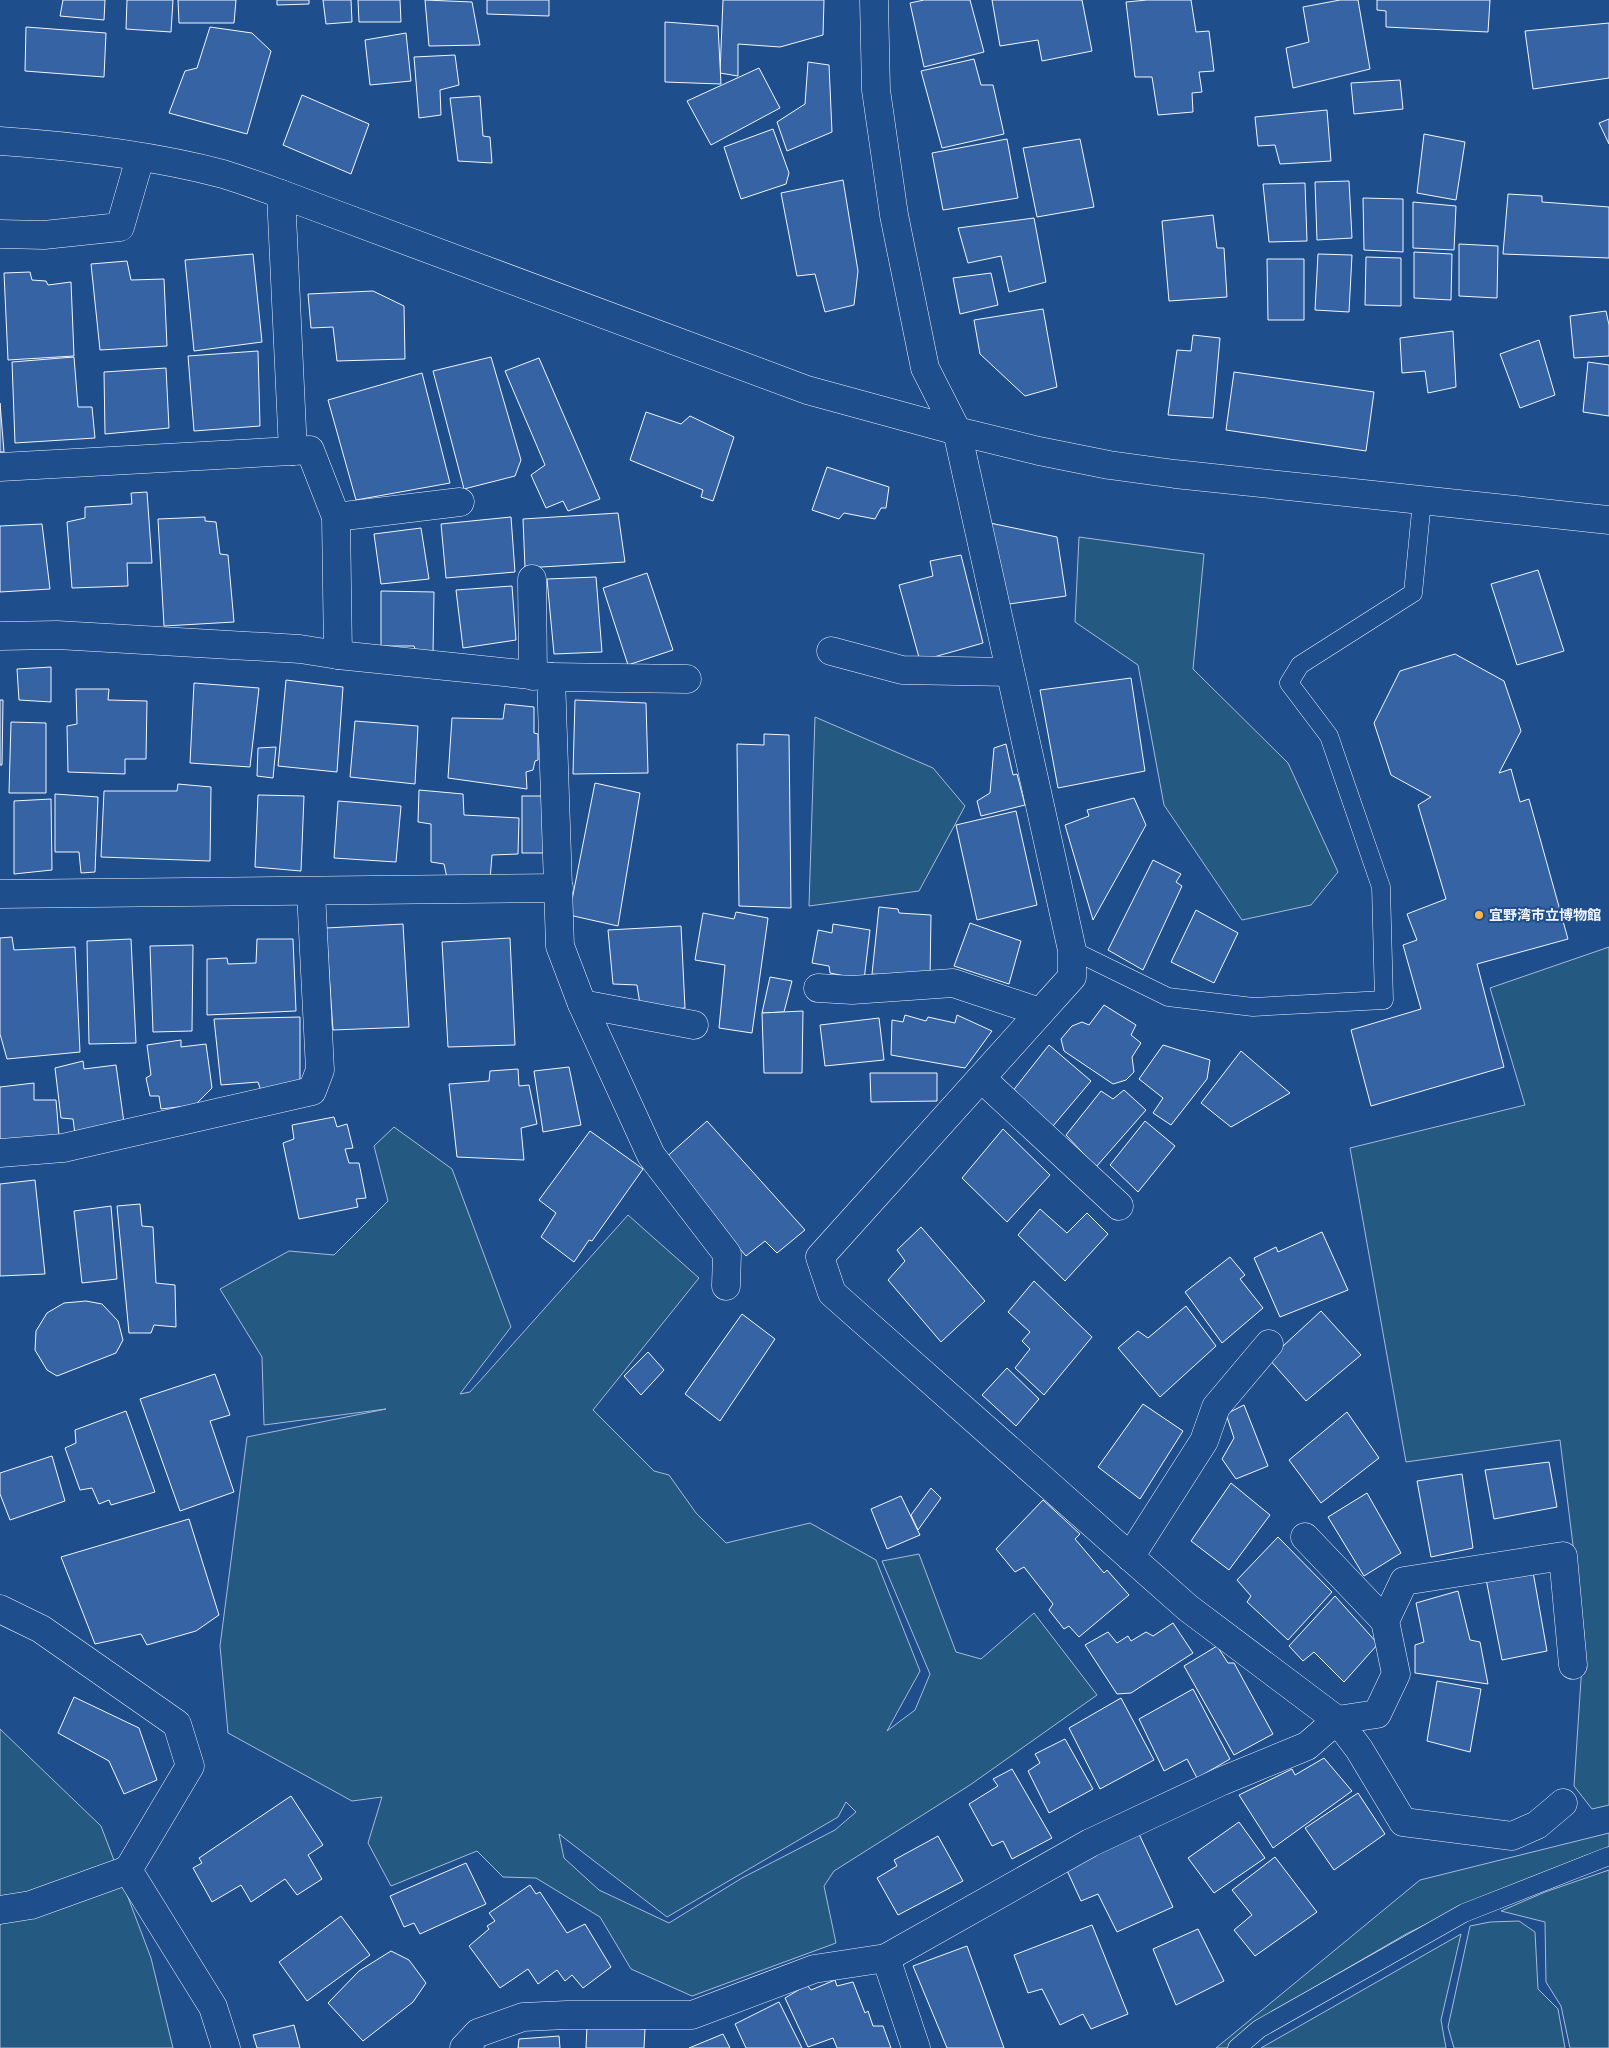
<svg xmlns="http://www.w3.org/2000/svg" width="1609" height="2048" font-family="'Libre Baskerville','Noto Sans JP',serif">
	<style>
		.green { fill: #245a82; stroke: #a8bbd7; fill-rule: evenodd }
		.building { fill: #3563a3; stroke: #f2f6ff }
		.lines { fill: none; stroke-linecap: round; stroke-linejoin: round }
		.service-casing { stroke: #f2f6ff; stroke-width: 19 }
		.minor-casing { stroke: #f2f6ff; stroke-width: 29 }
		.tertiary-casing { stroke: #f2f6ff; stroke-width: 29 }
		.service { stroke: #1f4e8c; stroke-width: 18 }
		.minor { stroke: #1f4e8c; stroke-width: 28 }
		.tertiary { stroke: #1f4e8c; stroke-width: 28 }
		.poi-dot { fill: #ffb74d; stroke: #1f4e8c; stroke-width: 2 }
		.labels { text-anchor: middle; stroke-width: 4; stroke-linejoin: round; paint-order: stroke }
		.poi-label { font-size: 14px; font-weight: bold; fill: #f2f6ff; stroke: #1f4e8c; text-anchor: start }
	</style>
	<rect width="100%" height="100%" fill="#1f4e8c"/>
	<g class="green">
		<path d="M1079,537L1204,554L1193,669L1288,763L1338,872L1311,905L1242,920L1164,805L1138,665L1075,622Z"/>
		<path d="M815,717L933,768L965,806L919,891L809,906Z"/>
		<path d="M1609,947V1805L1592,1809L1574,1786L1584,1634L1560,1440L1406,1462L1350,1148L1525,1105L1490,988Z"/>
		<path d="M394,1127L452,1169L511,1327L460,1394L470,1392L628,1215L699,1278L593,1410L654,1471L669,1475L696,1513L726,1543L810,1523L876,1560L920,1671L887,1731L915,1710L930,1674L882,1561L919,1554L956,1652L981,1659L1034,1613L1097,1695L970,1785L834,1871L824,1886L836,1943L692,1996L631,1969L600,1917L536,1878L503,1877L477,1851L391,1886L368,1843L382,1797L352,1801L228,1733L220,1646L247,1437L386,1409L264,1425L262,1357L220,1289L289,1251L334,1255L388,1201L374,1146ZM846,1802L856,1812L835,1830L742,1878L669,1923L599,1890L564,1858L559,1834L667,1917L838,1817Z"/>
		<path d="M0,1729L101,1826L151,1958L173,2048H0Z"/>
		<path d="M1609,1833V1848L1587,1855L1482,1897L1406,1934L1310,1990L1229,2048H1216L1420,1880Z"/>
		<path d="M1609,1870V2048H1570L1561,2006L1546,1982L1545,1922L1501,1911L1545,1892Z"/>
		<path d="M1519,1921L1535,1932L1538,1989L1558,2009L1565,2048H1454L1448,2027L1470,1926L1490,1922Z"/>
		<path d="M1461,1934L1441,2020L1446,2048H1261Z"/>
	</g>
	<g class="building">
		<path d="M63,0H105L104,20L60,16Z"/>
		<path d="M127,0H173L171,32L126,29Z"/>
		<path d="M178,0H236L234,23H179Z"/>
		<path d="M277,0H309V4L277,5Z"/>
		<path d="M323,0H351L352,22L326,24Z"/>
		<path d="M358,0H400L401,22H359Z"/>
		<path d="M425,0L472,2L480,45L429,46Z"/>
		<path d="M487,0H549V16L487,14Z"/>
		<path d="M723,0H824L823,35L780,47L738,44V76L720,73Z"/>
		<path d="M924,0H970L984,52L924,67L910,3Z"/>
		<path d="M992,0H1082L1092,51L1042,61L1038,40L1000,46Z"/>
		<path d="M1147,0H1191L1196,32L1209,31L1214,71L1199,72L1202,92L1192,93L1193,112L1158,115L1152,77H1135L1126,2Z"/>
		<path d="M1340,0H1358L1370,69L1293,88L1286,48L1309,42L1303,7Z"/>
		<path d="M1377,0H1490L1488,32L1386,27V11L1377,10Z"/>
		<path d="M665,22L718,26L721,84L665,82Z"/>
		<path d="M1609,23V78L1533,89L1525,31Z"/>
		<path d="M26,27L106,33L104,77L25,71Z"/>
		<path d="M210,27L252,33L271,51L247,134L169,113L185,71L197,68Z"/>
		<path d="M406,33L411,81L370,85L365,40Z"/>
		<path d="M455,55L459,85L440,90L441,115L419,118L414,57Z"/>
		<path d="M974,59L981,85H993L1004,134L942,148L921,71Z"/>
		<path d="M808,62L829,65L832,132L787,151L777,122L805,104Z"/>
		<path d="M759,68L780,108L711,145L687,101Z"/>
		<path d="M1400,80L1403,109L1354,114L1351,83Z"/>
		<path d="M302,95L369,124L351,174L283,145Z"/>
		<path d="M480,96L483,136L490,137L492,163L458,161L450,98Z"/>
		<path d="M1327,110L1331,161L1280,164L1275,145L1258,146L1255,117Z"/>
		<path d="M1609,119V144L1599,123Z"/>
		<path d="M773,129L789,173L786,184L741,199L724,147Z"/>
		<path d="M1424,134L1465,142L1456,200L1417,193Z"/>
		<path d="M1007,139L1018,198L943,210L932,153Z"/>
		<path d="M1080,139L1094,207L1037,217L1023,148Z"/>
		<path d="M843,180L858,271L854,305L825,312L815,274L797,276L781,193Z"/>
		<path d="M1349,181L1352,238L1317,240L1315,182Z"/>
		<path d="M1305,183L1307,241L1269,242L1263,184Z"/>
		<path d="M1508,194L1542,196V202L1609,207V258L1503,254Z"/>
		<path d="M1363,198L1403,199V252L1364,250Z"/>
		<path d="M1413,202L1456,206L1454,250L1413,248Z"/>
		<path d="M1213,215L1217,248H1224L1227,297L1169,301L1162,221Z"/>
		<path d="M1034,218L1046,282L1009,292L1001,256L968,263L958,228Z"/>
		<path d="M1459,244L1498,246L1497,298L1459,296Z"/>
		<path d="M1414,252L1452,254L1451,300L1414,298Z"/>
		<path d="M253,254L262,342L194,351L185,260Z"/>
		<path d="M1318,254L1352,255L1349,312L1315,310Z"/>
		<path d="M1366,257L1401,258V306L1365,305Z"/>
		<path d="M1267,259H1304V320H1268Z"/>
		<path d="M127,261L131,280L164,279L167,346L100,350L91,264Z"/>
		<path d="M30,272L32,280L46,281L48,285L71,282L74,356L8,360L4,273Z"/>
		<path d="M991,273L998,305L960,314L953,278Z"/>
		<path d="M373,291L404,306L405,359L337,361L333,327L311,328L308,294Z"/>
		<path d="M1043,309L1057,387L1025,396L980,354L974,320Z"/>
		<path d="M1606,311L1609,325V356L1574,358L1570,316Z"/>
		<path d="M1453,331L1456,387L1428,393L1425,371L1402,373L1400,338Z"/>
		<path d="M1193,335L1220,338L1213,418L1168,415L1177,350L1191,351Z"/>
		<path d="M1539,340L1555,395L1520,408L1500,354Z"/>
		<path d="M258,351L260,426L194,431L188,356Z"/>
		<path d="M74,357L78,407H92L95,438L15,443L12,362Z"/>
		<path d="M491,357L521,460L515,476L464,489L433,371Z"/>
		<path d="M539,358L600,499L568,511L563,501L546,508L531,475L545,465L505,371Z"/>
		<path d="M1588,362L1609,365V416L1583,412Z"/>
		<path d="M166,368L169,428L105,434L104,372Z"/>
		<path d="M1234,372L1374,392L1366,451L1226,430Z"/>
		<path d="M422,373L450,483L356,500L328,400Z"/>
		<path d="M0,403L4,452H0Z"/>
		<path d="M646,412L681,424L690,416L734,437L713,501L701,497L703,490L630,460Z"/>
		<path d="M827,467L889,487L886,508H881L875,519L844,513L839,519L812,510Z"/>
		<path d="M147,492L152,563H127L128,586L72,588L67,522L85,518V507L132,504L131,493Z"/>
		<path d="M618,513L625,562L525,568L523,519Z"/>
		<path d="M205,517V521L216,522L220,554L228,555L234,622L164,626L158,519Z"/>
		<path d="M511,517L515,572L446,578L441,524Z"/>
		<path d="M990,523L1057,537L1066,596L1009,604Z"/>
		<path d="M42,524L50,589L0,592V526Z"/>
		<path d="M421,528L429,579L381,584L374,534Z"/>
		<path d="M961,555L983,643L920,661L899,585L933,576L930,561Z"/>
		<path d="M1538,570L1564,651L1517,665L1491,584Z"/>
		<path d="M647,573L673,650L628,665L603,588Z"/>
		<path d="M596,577L602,652L554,654L547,579Z"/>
		<path d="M512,586L516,640L463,648L456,590Z"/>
		<path d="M381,591L434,592L433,654L417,655L414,646H381Z"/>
		<path d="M1455,654L1504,681L1521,731L1499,773L1511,769L1520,802L1529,799L1568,939L1477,964L1504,1067L1371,1106L1351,1030L1421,1009L1403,945L1417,940L1407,914L1446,899L1418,805L1431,797L1391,775L1374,723L1400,671Z"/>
		<path d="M51,667V702L19,700L17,669Z"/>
		<path d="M1131,678L1145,771L1058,788L1040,690Z"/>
		<path d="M286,680L343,687L337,772L278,766Z"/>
		<path d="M194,683L259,688L250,767L190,763Z"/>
		<path d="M76,689H109L108,700L147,701L146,759H125V774L68,772L67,726L77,724Z"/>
		<path d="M0,700H3L2,765H0Z"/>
		<path d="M575,700L646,703L648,773L573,774Z"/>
		<path d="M505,704L534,707V733L538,734V760L535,761L533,770L526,772L527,789L448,778L452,718L503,719Z"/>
		<path d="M355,721L418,726L415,784L350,777Z"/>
		<path d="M11,722L46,723V793H9Z"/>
		<path d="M764,734L789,735L791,908L739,906L737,744L764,745Z"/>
		<path d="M1006,744L1013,775L1017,774L1025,805L981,816L977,801L990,793L994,748Z"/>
		<path d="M276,747L273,778L257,776L258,748Z"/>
		<path d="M595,783L640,793L618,926L569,915Z"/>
		<path d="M178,784L211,787L210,861L101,857L104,791H177Z"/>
		<path d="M419,790L463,794L464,815L519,818L518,854L492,855L490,880L447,878L444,864L431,862V824L418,822Z"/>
		<path d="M55,794L98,797L95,872L81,873L79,852H55Z"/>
		<path d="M258,795L304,796L301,871L255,867Z"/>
		<rect x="522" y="796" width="23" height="57"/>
		<path d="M1134,798L1146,825L1093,920L1065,825L1089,816L1087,810Z"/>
		<path d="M51,799L52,870L14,874V801Z"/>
		<path d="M338,801L401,806L396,862L334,858Z"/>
		<path d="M1016,811L1037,905L977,920L956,825Z"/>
		<path d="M1153,860L1181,874L1176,882L1182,886L1143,970L1108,950Z"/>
		<path d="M879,907L898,909L899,913L931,915L930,978L872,974Z"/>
		<path d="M1196,910L1238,933L1214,983L1171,962Z"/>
		<path d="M736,912L768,918L752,1033L719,1028L725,965L695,960L703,913L734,919Z"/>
		<path d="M970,923L1021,941L1009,984L954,966Z"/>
		<path d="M403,924L409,1027L333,1030L326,928Z"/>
		<path d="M833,924L870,930L864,980L830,973L829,966L812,963L818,930L832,933Z"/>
		<path d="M681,926L685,1008L641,1011L637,985L613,984L608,930Z"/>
		<path d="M12,937L14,950L75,947L80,1052L7,1059L0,1034V938Z"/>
		<path d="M510,938L515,1045L448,1047L442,942Z"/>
		<path d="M131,939L136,1043L89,1044L87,941Z"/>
		<path d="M257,939H293L296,1011L207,1015V959L227,958L228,964L256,963Z"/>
		<path d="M193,945L192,1031L153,1032L150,946Z"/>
		<path d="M770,977L792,981L784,1012L762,1013Z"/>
		<path d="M1104,1005L1136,1025L1131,1035L1141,1043L1132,1057L1134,1072L1126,1080L1113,1084L1064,1051L1061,1039L1072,1026L1082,1022L1089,1025Z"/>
		<path d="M803,1011L802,1073H764L762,1013Z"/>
		<path d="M905,1015L926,1021L928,1017L955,1023L957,1015L992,1031L965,1068L891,1055L892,1020L903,1022Z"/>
		<path d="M300,1017V1081L261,1091L258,1082L221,1085L214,1019Z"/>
		<path d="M879,1018L884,1060L825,1066L820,1025Z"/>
		<path d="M181,1040V1047L206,1044L212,1088L195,1105L161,1109L159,1096H150L146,1078L151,1075L147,1045Z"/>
		<path d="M1049,1045L1091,1081L1053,1126L1012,1092Z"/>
		<path d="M1163,1045L1210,1060L1207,1079L1171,1125L1153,1113L1163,1098L1139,1079Z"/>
		<path d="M1241,1051L1290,1093L1231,1127L1201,1103Z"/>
		<path d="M83,1061L84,1069L116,1065L124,1123L75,1134L73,1119L61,1118L55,1068Z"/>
		<path d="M569,1067L581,1125L543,1132L534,1071Z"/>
		<path d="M518,1069L519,1086L529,1085L537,1124L521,1128L524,1160L457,1157L449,1084L489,1081L490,1071Z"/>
		<path d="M870,1073H937V1101L871,1102Z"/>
		<path d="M34,1083V1100H56L59,1136L0,1142V1087Z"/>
		<path d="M1124,1090L1146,1110L1096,1167L1066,1135L1101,1091L1113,1099Z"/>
		<path d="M334,1117L337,1127L347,1124L353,1148L345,1149L349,1163H359L366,1198L356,1199L358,1207L299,1219L283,1143L294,1139L292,1125Z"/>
		<path d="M707,1121L805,1230L777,1253L765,1241L746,1256L663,1160Z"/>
		<path d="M1145,1121L1175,1146L1138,1192L1110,1165Z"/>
		<path d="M1003,1129L1050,1175L1007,1222L962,1178Z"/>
		<path d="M590,1131L643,1169L592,1241L589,1240L574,1262L541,1237L556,1213L539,1200Z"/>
		<path d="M35,1180L45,1274L0,1276V1184Z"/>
		<path d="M140,1204L142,1226L153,1227L156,1283L175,1285L176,1327L154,1325L151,1333H129L117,1206Z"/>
		<path d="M111,1206L117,1279L82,1283L74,1211Z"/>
		<path d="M1040,1209L1067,1233L1087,1213L1108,1234L1065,1281L1018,1235Z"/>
		<path d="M921,1227L985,1301L941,1342L888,1280L905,1261L897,1250Z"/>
		<path d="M1322,1232L1348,1290L1280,1317L1254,1258L1276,1247L1278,1252Z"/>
		<path d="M1230,1257L1245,1275L1240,1279L1263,1308L1222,1343L1185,1292Z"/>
		<path d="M1034,1281L1092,1337L1044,1395L1015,1368L1030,1349L1022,1341L1030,1332L1008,1312Z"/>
		<path d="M86,1301L102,1304L118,1321L123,1340L116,1353L57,1376L47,1370L35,1350L36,1331L47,1313L64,1303Z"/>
		<path d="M1186,1306L1216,1346L1160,1397L1118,1348L1138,1331L1148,1338Z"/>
		<path d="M1321,1311L1361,1355L1306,1401L1269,1359Z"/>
		<path d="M742,1314L775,1339L720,1421L685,1394Z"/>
		<path d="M648,1352L664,1370L641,1395L624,1376Z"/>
		<path d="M1007,1368L1039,1399L1016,1426L982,1395Z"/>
		<path d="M215,1374L230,1415L210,1421L234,1492L180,1511L140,1399Z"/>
		<path d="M1143,1404L1183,1431L1140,1499L1098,1467Z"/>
		<path d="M1244,1405L1268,1466L1236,1479L1222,1459L1234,1438L1226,1414Z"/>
		<path d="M126,1411L155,1492L111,1505L109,1500L99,1504L92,1488L80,1490L65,1448L76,1443L75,1430Z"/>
		<path d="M1347,1412L1379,1458L1321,1503L1289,1460Z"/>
		<path d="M52,1456L65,1501L10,1520L0,1494V1473Z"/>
		<path d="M1549,1462L1557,1507L1494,1519L1485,1470Z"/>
		<path d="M1462,1474L1473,1548L1431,1557L1417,1481Z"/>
		<path d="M1231,1483L1270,1515L1229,1570L1191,1541Z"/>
		<path d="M931,1488L941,1498L918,1530L911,1515Z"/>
		<path d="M1367,1493L1401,1553L1364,1576L1328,1517Z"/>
		<path d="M901,1496L920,1535L887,1549L871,1509Z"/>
		<path d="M1043,1500L1080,1534L1075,1539L1104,1573L1107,1570L1129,1595L1079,1637L1069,1626L1064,1629L1049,1610L1053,1604L1024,1567L1015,1572L996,1549Z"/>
		<path d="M189,1519L219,1615L196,1631L147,1645L141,1634L95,1644L61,1557Z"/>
		<path d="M1278,1537L1332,1592L1288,1640L1247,1602L1251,1596L1237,1580Z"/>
		<path d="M1532,1566L1547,1651L1502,1660L1485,1574Z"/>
		<path d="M1458,1591L1470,1640L1480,1642L1488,1684L1415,1673V1645L1424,1642L1416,1603Z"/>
		<path d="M1335,1596L1378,1644L1344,1682L1314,1652L1303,1661L1289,1646Z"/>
		<path d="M1173,1623L1193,1653L1131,1693L1117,1694L1085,1645L1108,1632L1117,1643L1128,1636L1131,1641L1146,1632L1153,1636Z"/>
		<path d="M1217,1646L1228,1663H1234L1273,1734L1234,1755L1184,1666Z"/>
		<path d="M1437,1681L1481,1689L1470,1752L1427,1741Z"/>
		<path d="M1193,1689L1230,1759L1197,1778L1187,1759L1164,1771L1139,1719Z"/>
		<path d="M74,1697L139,1728L157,1780L124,1794L109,1761L58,1733Z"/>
		<path d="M1121,1698L1154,1760L1100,1789L1069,1728Z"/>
		<path d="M1065,1739L1093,1789L1049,1813L1028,1771L1040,1763L1035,1754Z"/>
		<path d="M1324,1758L1352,1791L1273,1848L1239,1795L1292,1769L1295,1775Z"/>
		<path d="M1012,1769L1052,1838L1012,1859L1003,1841L992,1846L969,1804L998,1786L993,1779Z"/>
		<path d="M1358,1793L1385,1834L1334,1870L1305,1828Z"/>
		<path d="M291,1796L323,1845L308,1855L322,1879L297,1895L285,1879L251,1902L241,1885L212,1902L193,1868L202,1863L199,1858Z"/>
		<path d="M1239,1822L1265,1858L1214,1893L1188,1858Z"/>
		<path d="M1139,1834L1173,1907L1117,1932L1098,1894L1081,1901L1065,1866Z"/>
		<path d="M938,1836L963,1881L898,1915L877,1878L897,1866L894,1860Z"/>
		<path d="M1275,1857L1317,1912L1255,1956L1234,1930L1252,1915L1232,1890Z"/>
		<path d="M466,1863L486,1904L420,1934L414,1923L404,1927L390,1896Z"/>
		<path d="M530,1885L536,1894L540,1892L567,1933L585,1924L611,1967L583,1988L572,1975L565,1981L557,1970L538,1984L528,1969L500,1988L469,1946L489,1929L487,1926L495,1921L489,1913Z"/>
		<path d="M341,1916L370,1955L307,2001L279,1962Z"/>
		<path d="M1092,1925L1128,2014L1091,2029L1083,2014L1060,2025L1042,1989L1028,1993L1014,1955Z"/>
		<path d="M1198,1929L1224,1981L1176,2005L1153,1949Z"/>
		<path d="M967,1946L1004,2048H947L913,1966Z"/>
		<path d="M391,1951L409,1960L426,1983L413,2002L363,2041L328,2003L359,1971Z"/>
		<path d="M835,1980L837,1986L853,1982L865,2013L868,2011L873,2026H883L891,2048H837L833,2038L808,2047L785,1998L807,1985L811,1990Z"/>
		<path d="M779,2002L802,2048H746L735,2024Z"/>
		<path d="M294,2025L300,2048H257L253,2035Z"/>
		<path d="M587,2025L645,2029L644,2048H586Z"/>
		<path d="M723,2034L730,2048H689Z"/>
		<path d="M559,2036L560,2048H518L519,2039Z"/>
	</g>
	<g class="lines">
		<g class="service-casing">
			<g id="service">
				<path d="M1072,950L1168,997L1253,1007L1384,1000L1381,887L1329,736L1289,683L1300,665L1413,593L1422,501"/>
				<path d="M1237,2048L1259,2029L1464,1913L1609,1856"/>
			</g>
		</g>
		<g class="minor-casing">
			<g id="minor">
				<path d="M281,194L293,451"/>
				<path d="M0,234L44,235L120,227L140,158"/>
				<path d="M0,467L310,450L336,517L338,655"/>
				<path d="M336,517L460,502"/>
				<path d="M532,579L533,676"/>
				<path d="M0,636L57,635L300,649L338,655L551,677L560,946L582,1004L651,1155L727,1254L726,1286"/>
				<path d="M831,651L902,670L1010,672"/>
				<path d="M551,677L687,679"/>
				<path d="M0,894L559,888"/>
				<path d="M818,988L852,990L953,983L1040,1012"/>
				<path d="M582,1004L694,1025"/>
				<path d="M981,1078L1119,1206"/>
				<path d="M0,1153L63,1148L312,1091L320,1070L311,892"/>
				<path d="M1305,1537L1385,1621L1396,1674L1377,1714L1337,1720L1359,1749L1403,1822L1512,1836L1537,1825L1563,1803"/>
				<path d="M1130,1557L1204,1441L1216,1407L1269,1344"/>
				<path d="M0,1609L41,1629L177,1724L190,1766L128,1870L213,2007L226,2048"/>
				<path d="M1385,1621L1404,1581L1563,1556L1573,1665"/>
				<path d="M0,1910L31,1905L128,1870"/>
				<path d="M886,1958L916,2048"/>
				<path d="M464,2048L478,2033L523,2017L567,2015H692L814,1969L886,1958L1090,1843L1222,1781L1307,1746L1337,1720L1188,1608L832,1293L820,1257L1072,977V950L957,431L925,368L894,215L876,90L874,0"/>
			</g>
		</g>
		<g class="tertiary-casing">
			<path id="tertiary" d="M0,141C74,146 151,155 223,174C242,180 262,187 281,194L807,390L957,431L1039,451L1109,465L1175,474L1609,520"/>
		</g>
		<use href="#service" class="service"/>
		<use href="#minor" class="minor"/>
		<use href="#tertiary" class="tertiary"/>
	</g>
	<circle class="poi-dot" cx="1479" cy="915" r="5"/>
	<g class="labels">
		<g class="poi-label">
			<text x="1489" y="920">宜野湾市立博物館</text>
		</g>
	</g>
</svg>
